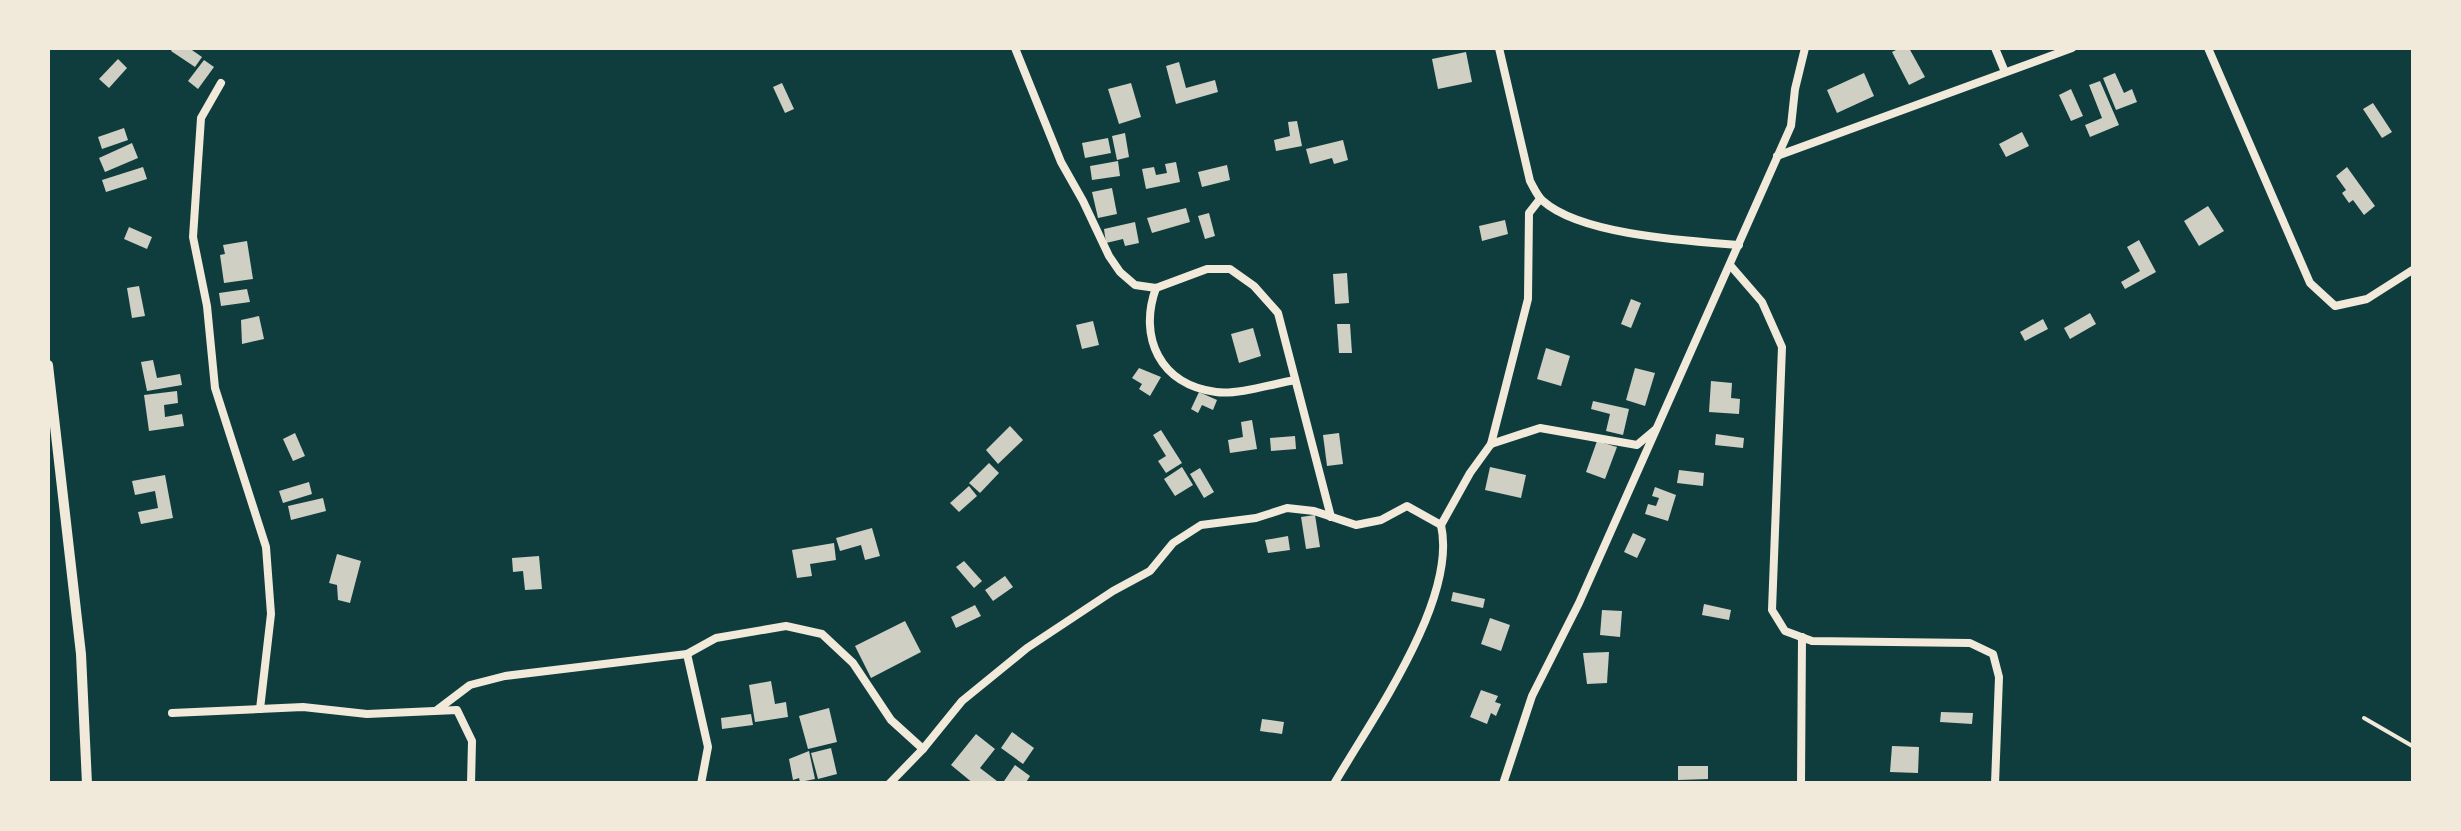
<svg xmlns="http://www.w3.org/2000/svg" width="2461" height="831" font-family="Georgia,serif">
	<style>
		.building { fill: #cfcfc3 }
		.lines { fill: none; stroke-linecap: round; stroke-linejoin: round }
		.path { stroke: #f1e9da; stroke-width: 4 }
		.minor { stroke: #f1e9da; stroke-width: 8 }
		.tertiary { stroke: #f1e9da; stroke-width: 10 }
	</style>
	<rect width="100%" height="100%" fill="#0f3d3e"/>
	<g class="building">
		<path d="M173,48H189L202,57L195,67L171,51Z"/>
		<path d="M1900,48H1909L1925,77L1909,85L1892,52Z"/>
		<path d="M1466,52L1472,82L1438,89L1432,59Z"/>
		<path d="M118,59L127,68L109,88L99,79Z"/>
		<path d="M204,60L214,67L198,89L188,81Z"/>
		<path d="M1179,62L1186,88L1215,80L1218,92L1176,104L1166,66Z"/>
		<path d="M1864,73L1874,96L1837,113L1827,90Z"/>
		<path d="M2115,73L2124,93L2132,89L2137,102L2116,110L2103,78Z"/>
		<path d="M2100,81L2119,125L2090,137L2085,125L2102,118L2089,85Z"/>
		<path d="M782,83L794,109L785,113L773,87Z"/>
		<path d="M1131,83L1141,117L1119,124L1108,89Z"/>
		<path d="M2071,89L2083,116L2071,121L2059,95Z"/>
		<path d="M2373,103L2392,132L2382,138L2363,109Z"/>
		<path d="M1297,121L1302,146L1276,151L1274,140L1290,136L1288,122Z"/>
		<path d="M124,128L128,140L102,149L98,137Z"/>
		<path d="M2022,132L2029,146L2006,157L1999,144Z"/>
		<path d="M1125,133L1129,157L1117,160L1112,136Z"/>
		<path d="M1108,138L1111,153L1085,158L1082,143Z"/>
		<path d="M1343,140L1348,160L1334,164L1332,158L1310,164L1306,149Z"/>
		<path d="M132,143L138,158L105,172L99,158Z"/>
		<path d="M1118,161L1120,176L1092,180L1090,166Z"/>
		<path d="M1176,162L1180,182L1146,189L1142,169L1154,167L1156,175L1167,173L1165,164Z"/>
		<path d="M1227,165L1230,180L1202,187L1198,172Z"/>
		<path d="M143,167L147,179L106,192L102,180Z"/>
		<path d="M2347,167L2375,206L2364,215L2353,200L2349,203L2342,193L2346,190L2336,176Z"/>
		<path d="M1112,188L1117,214L1098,218L1092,192Z"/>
		<path d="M2208,206L2224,231L2199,246L2184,221Z"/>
		<path d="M1186,208L1190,222L1152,233L1147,218Z"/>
		<path d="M1209,213L1215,236L1205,239L1198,216Z"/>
		<path d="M1505,220L1508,234L1482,241L1479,226Z"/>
		<path d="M1135,222L1139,243L1125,246L1123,239L1106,243L1104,229Z"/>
		<path d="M129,227L152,237L147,249L124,239Z"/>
		<path d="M2139,240L2156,272L2125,289L2121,282L2140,271L2127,247Z"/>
		<path d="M247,241L253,279L224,283L220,255L225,254L223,245Z"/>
		<path d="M1347,273L1349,303L1335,304L1333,274Z"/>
		<path d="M139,286L145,316L132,318L127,288Z"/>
		<path d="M247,289L250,302L221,306L219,293Z"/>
		<path d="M1631,299L1641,303L1631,328L1621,324Z"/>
		<path d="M2090,313L2096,324L2070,339L2064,328Z"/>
		<path d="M259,316L264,339L242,344L241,320Z"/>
		<path d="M2043,319L2048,329L2025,341L2020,332Z"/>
		<path d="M1093,321L1099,345L1082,349L1076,325Z"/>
		<path d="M1337,324H1350L1352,353H1339Z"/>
		<path d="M1253,328L1261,356L1239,363L1231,334Z"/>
		<path d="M1546,348L1570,356L1561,386L1537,379Z"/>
		<path d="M153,360L157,378L180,374L182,385L147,391L141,362Z"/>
		<path d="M1139,368L1161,377L1150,396L1139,389L1142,384L1132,378Z"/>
		<path d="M1635,368L1655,373L1645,406L1626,400Z"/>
		<path d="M1711,381L1732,383L1731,398L1740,399L1739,414L1709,412Z"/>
		<path d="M177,391L178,403L164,405L165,417L182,414L184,426L149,431L144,395Z"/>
		<path d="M1199,392L1217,400L1213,410L1202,405L1198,413L1191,409Z"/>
		<path d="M1593,401L1629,409L1623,435L1606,431L1610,414L1591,409Z"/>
		<path d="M1252,420L1257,449L1230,453L1228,440L1243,437L1241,422Z"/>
		<path d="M1010,426L1023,440L998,464L986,450Z"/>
		<path d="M1161,430L1182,463L1166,473L1158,461L1166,456L1153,435Z"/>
		<path d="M295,433L305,456L293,461L283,439Z"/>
		<path d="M1339,433L1343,464L1327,466L1323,435Z"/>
		<path d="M1716,434L1744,438L1743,448L1715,445Z"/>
		<path d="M1295,436L1296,449L1271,451L1270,438Z"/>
		<path d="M1597,441L1617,447L1605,479L1586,472Z"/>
		<path d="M989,463L999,473L980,493L969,483Z"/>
		<path d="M1182,467L1193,485L1175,496L1164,479Z"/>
		<path d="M1490,467L1526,475L1521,498L1485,490Z"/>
		<path d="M1200,468L1214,492L1204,498L1190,474Z"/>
		<path d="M1679,470L1704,473L1703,486L1677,483Z"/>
		<path d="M165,475L173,518L141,524L138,512L158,508L155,491L135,495L132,481Z"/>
		<path d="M309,482L312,494L283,503L279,491Z"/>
		<path d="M969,486L977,496L959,512L950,503Z"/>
		<path d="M1655,487L1676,495L1668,521L1645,514L1648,504L1656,506L1659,498L1652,496Z"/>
		<path d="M323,498L326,511L291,520L288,506Z"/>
		<path d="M1315,515L1320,547L1306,549L1301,517Z"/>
		<path d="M872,528L880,556L865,560L861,545L840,551L836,538Z"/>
		<path d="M1633,533L1646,539L1637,558L1624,552Z"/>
		<path d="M1288,536L1290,550L1268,553L1265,540Z"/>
		<path d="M834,543L836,560L810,564L812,576L797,578L792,550Z"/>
		<path d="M337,554L361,561L350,603L338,600L337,585L329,583Z"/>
		<path d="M539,556L542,589L525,590L523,571L513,572L512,558Z"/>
		<path d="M964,561L982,581L974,588L956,567Z"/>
		<path d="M1005,576L1013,587L993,601L985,590Z"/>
		<path d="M1453,592L1485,599L1483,608L1451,601Z"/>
		<path d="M1704,604L1731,610L1729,620L1702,615Z"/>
		<path d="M975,605L981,616L956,628L951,617Z"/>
		<path d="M1602,610L1622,611L1620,637L1600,635Z"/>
		<path d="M1490,618L1510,625L1501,651L1481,644Z"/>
		<path d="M905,621L921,652L871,678L855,646Z"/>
		<path d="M1609,652L1607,683L1587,684L1583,653Z"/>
		<path d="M771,681L775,704L786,702L788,717L755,722L749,685Z"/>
		<path d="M1481,690L1498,696L1495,702L1501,704L1496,716L1491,713L1487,724L1470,717Z"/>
		<path d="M829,708L837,742L808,749L799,716Z"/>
		<path d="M1941,712L1973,713L1972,724L1940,722Z"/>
		<path d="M751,714L753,725L722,729L721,718Z"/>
		<path d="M1262,719L1284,722L1282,734L1260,731Z"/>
		<path d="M1012,732L1034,748L1023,764L1001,748Z"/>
		<path d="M976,734L995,749L980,768L997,781L995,784H974L951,765Z"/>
		<path d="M1892,746L1919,747L1918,773L1890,772Z"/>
		<path d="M831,748L837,774L818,779L811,753Z"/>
		<path d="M809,751L815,779L800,782L799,778L793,780L789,759Z"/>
		<path d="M1015,765L1030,776L1025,784H1002Z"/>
		<path d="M1678,766H1708V779L1678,780Z"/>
	</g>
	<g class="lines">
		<path class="path" d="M2364,718L2414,747"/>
		<g class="minor">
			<path d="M1015,48L1061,162L1083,201L1109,256L1120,272L1135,285L1156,288L1207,269H1230L1254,286L1278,313L1331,517"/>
			<path d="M1499,48L1530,181C1534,188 1537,196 1543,201C1581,235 1688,241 1739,245"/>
			<path d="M1995,48L2005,72"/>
			<path d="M2208,48L2310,283L2335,306L2367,299L2414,269"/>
			<path d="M221,83L201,118L193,237L207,306L215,388L266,547L271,614L260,709"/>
			<path d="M1777,156L2072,48"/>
			<path d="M1730,265L1762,302L1782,347L1772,610L1785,631L1812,641L1970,643L1993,654L1999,677L1995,784"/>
			<path d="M1156,288C1138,337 1160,385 1216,392C1237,395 1273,384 1295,380"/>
			<path d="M1491,444L1528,299L1529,213L1540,199"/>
			<path d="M687,654L708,747L701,784"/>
			<path d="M437,710L470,685L505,676L687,654L716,638L786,626L822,634L853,663L891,720L923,749"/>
			<path d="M172,713L303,707L367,714L457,710L472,741L471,784"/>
			<path d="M889,784L923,749L962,701L1027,648L1113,591L1150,571L1173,543L1201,525L1256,518L1287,508L1314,511L1356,525L1381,520L1407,506L1441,525L1470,473L1491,444L1540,428L1637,445L1656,429"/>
			<path d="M1334,784C1371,720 1458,600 1441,525"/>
			<path d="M1503,784L1532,696L1579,603L1791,126L1795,89L1805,48"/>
			<path d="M1801,784L1802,637"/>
		</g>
		<path class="tertiary" d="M48,365L81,654L87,784"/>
	</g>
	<rect width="2461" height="831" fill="none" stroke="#f1e9da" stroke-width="100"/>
</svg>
